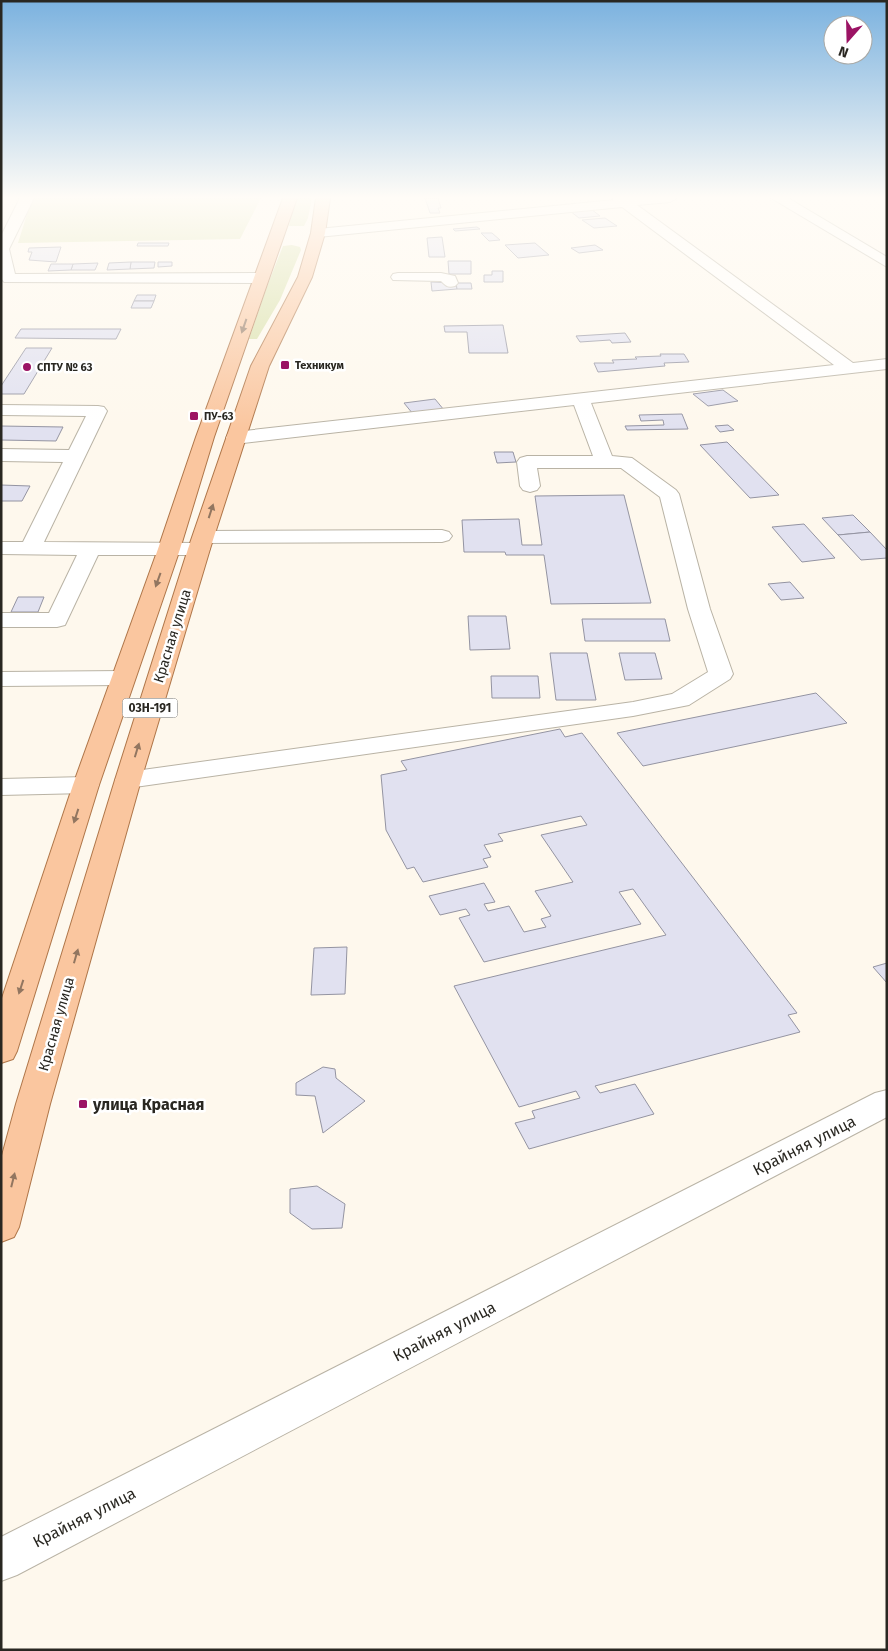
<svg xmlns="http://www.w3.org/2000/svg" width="888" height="1651" font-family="'Fira Sans',sans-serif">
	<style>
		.green { fill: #d9e0a9 }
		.building { fill: #e1e1f0; stroke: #9494a2 }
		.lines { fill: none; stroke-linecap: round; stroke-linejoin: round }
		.minor-casing { stroke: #b9b3a5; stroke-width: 2 }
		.major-casing { stroke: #af7649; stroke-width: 2 }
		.minor { fill: #fff; fill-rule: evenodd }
		.major { fill: #fac69f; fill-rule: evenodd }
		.oneway { fill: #927660 }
		.poi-dot { fill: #9b1364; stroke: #fff; stroke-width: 2 }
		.labels { text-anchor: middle; stroke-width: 5; stroke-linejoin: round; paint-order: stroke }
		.far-poi-label { font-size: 11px; font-weight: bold; fill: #292721; stroke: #fff; text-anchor: start }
		.shield { fill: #fff; stroke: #696864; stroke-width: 1 }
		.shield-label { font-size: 12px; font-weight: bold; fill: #292721 }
		.street-label { font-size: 14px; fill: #292721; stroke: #fff }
		.near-poi-label { font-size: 16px; font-weight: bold; fill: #292721; stroke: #fff; text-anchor: start }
		.near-street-label { font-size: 16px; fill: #292721; stroke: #fff }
	</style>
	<rect width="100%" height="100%" fill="#fef8ed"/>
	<g class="green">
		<path d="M32,198H261L240,239L18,243Z"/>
		<path d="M295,198H312L308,218L304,226H289Z"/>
		<path d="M292,245L300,247L301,250L280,300L257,339H249L266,289L283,246Z"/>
	</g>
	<g class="building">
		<path d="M425,198H438L441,208H438L440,213H430Z"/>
		<path d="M591,209L600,216L579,218L570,211Z"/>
		<path d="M605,218L617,226L594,228L582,220Z"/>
		<path d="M477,227L480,229L455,231L453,229Z"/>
		<path d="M481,233H492L500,240L489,241Z"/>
		<path d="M442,237L445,257H429L427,238Z"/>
		<path d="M138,243H169L168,246H137Z"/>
		<path d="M535,243L549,255L518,258L505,245Z"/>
		<path d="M595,245L603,250L579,253L571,248Z"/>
		<path d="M61,247L56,262L29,260L32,252H28L29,248Z"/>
		<path d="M448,261H471V274H449Z"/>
		<path d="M131,262H155L154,268L130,269Z"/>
		<path d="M131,262L130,269L107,270L109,263Z"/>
		<path d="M158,262H172V266L158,267Z"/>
		<path d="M98,263L95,270H71L73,264Z"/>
		<path d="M51,264H73L71,270L48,271Z"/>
		<path d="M492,271H503V282H484V275H492Z"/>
		<path d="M431,282L456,283L457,289L432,291Z"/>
		<path d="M456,283H471L472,289H457Z"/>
		<path d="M137,295H156L154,301H134Z"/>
		<path d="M134,301H154L151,308H131Z"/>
		<path d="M503,325L508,353H469L467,332H445L444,326Z"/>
		<path d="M21,329H121L116,339L15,338Z"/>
		<path d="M625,333L631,342L612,343L610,340L580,342L576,336Z"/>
		<path d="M26,348H52L24,394H1V386Z"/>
		<path d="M660,354H684L689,362L664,363L665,366L598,372L594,363H614L612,360L637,359L635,357L661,356Z"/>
		<path d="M723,390L738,401L708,406L693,394Z"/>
		<path d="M435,399L444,410L413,414L404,403Z"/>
		<path d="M682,414L688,429L627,430L625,426L664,425L663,420L641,421L639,415Z"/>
		<path d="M728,425L734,430L720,432L715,426Z"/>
		<path d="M1,426L63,427L56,441L1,440Z"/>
		<path d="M727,442L779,495L750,498L700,445Z"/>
		<path d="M494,452H513L516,462L497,463Z"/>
		<path d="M1,485L30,486L22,501H1Z"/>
		<path d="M624,495L651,603L551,604L544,555H506L505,552H464L462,520L519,519L522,545H542L535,496Z"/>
		<path d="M853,515L870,532L838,535L822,518Z"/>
		<path d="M804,524L835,558L802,562L772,527Z"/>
		<path d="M870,532L887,550V558L861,560L838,535Z"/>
		<path d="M790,582L804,598L781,600L768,584Z"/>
		<path d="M18,597H44L38,612H11Z"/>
		<path d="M468,616H506L510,649L470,650Z"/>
		<path d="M582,619H665L670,641H585Z"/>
		<path d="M550,653H587L596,700H556Z"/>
		<path d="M619,653H655L662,679L625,680Z"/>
		<path d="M491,676H538L540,698H492Z"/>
		<path d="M816,693L847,723L643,766L617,733Z"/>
		<path d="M560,729L565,737L582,733L797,1013L788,1015L800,1032L595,1086L600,1093L635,1084L654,1114L529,1149L515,1123L535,1118L532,1111L580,1098L576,1091L519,1107L454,986L666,935L633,889L619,892L641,924L484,962L459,918L470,915L466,909L440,915L429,896L484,883L495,902L484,904L488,911L509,906L524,932L546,927L541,919L551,916L535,891L573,882L541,835L587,825L581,816L498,834L503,841L484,845L491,857L483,859L488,867L423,882L414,867L407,869L386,830L381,775L407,770L401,761Z"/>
		<path d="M347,947L345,994L311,995L314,948Z"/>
		<path d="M887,963V983L873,967Z"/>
		<path d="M323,1067L335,1069L336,1078L365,1101L323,1133L315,1096L296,1095V1083Z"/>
		<path d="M317,1186L345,1204L342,1228L312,1229L290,1213V1189Z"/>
	</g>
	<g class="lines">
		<g class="minor-casing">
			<g id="minor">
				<path d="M20,198H34L9,249L15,274L261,273L266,275L269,278L266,281L261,283L4,282L1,278V236Z"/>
				<path d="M612,198H677L670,202L637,205L853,363L887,359V369L591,403L612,456L632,458L676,490L679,494L710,609L733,674L730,679L689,705L633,716L128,788L119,786L115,780L119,774L128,772L633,702L672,694L708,672L688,609L660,497L621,468H537L540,486L537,490L530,492L523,490L520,486L517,462L520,458L527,456H593L574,405L235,444L228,442L226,438L228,434L235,432L834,365L622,207L318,237L311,233L318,229L614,200Z"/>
				<path d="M771,198H788L887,257V267Z"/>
				<path d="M398,273H441L455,276L458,283L455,286C448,288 446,286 441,281L393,280L391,277L393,274Z"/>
				<path d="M1,405L98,406L104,407L107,411L44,542L199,543L206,545L210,549L206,553L199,555H98L65,625L57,627H1V613H49L77,555L1,554V542H23L63,462L1,461V449L69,450L86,416L1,415Z"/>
				<path d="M442,530L449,532L452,536L449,540L442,542L203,543L196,541L193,537L196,533L203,531Z"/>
				<path d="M123,671L132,673L135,678L132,683L123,685L1,686V672Z"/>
				<path d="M86,777L95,779L99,785L95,791L86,793L1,795V779Z"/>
				<path d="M887,1090V1117L17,1575L1,1581V1537L875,1093Z"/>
			</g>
		</g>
		<g class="major-casing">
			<g id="major">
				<path d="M283,198H297L214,437L180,549L99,785L17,1051L13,1059L1,1063V1001L73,785L158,549L196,437Z"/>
				<path d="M316,198H330L325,233L312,277L269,366L210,549L141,780L50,1104L19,1227L14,1237L1,1242V1159L16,1104L115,780L188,549L251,366L298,277L311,233Z"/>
			</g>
		</g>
		<use href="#minor" class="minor"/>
		<use href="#major" class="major"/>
	</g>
	<defs><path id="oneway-solid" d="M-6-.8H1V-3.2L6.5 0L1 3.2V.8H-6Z" transform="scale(1.25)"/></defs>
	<g class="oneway">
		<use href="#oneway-solid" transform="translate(244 326) rotate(109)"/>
		<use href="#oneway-solid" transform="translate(211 511) rotate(-72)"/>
		<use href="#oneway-solid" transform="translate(158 580) rotate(110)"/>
		<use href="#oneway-solid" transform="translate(137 750) rotate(-73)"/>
		<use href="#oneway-solid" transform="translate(76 816) rotate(108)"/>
		<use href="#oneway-solid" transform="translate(76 956) rotate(-74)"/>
		<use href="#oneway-solid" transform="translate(21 987) rotate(108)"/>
		<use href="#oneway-solid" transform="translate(13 1180) rotate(-76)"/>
	</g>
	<linearGradient id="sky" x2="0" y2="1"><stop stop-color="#7bb2df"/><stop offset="0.46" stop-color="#fffcf7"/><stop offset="1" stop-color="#fffcf7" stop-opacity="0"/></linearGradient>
	<rect width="888" height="429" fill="url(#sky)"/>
	<g class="poi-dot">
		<rect x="280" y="360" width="10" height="10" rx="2.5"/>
		<circle cx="27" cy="367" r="5"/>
		<rect x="189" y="411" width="10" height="10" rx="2.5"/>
		<rect x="78" y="1099" width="10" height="10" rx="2.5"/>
	</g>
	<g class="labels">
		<g class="far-poi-label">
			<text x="295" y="369">Техникум</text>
			<text x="37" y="371">СПТУ № 63</text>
			<text x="204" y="420">ПУ-63</text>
		</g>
		<rect class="shield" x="122.5" y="698.5" width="55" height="19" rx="4"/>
		<g class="shield-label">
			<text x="150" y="712">03Н-191</text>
		</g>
		<g class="street-label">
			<text transform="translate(172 636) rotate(-73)" y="5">Красная улица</text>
			<text transform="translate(56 1024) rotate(-74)" y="5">Красная улица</text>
		</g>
		<g class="near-poi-label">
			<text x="93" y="1110">улица Красная</text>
		</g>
		<g class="near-street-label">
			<text transform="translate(804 1145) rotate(-27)" y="6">Крайняя улица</text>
			<text transform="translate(444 1331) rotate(-27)" y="6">Крайняя улица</text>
			<text transform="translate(84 1517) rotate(-27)" y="6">Крайняя улица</text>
		</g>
	</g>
	<rect width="888" height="1651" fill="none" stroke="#292721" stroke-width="5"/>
	<g transform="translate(848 40) rotate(200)"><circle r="24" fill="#ffffff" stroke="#a9a9a6"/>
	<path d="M0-4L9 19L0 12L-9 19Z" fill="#9b1364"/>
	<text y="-8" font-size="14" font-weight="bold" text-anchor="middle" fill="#292721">N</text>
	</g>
</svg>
